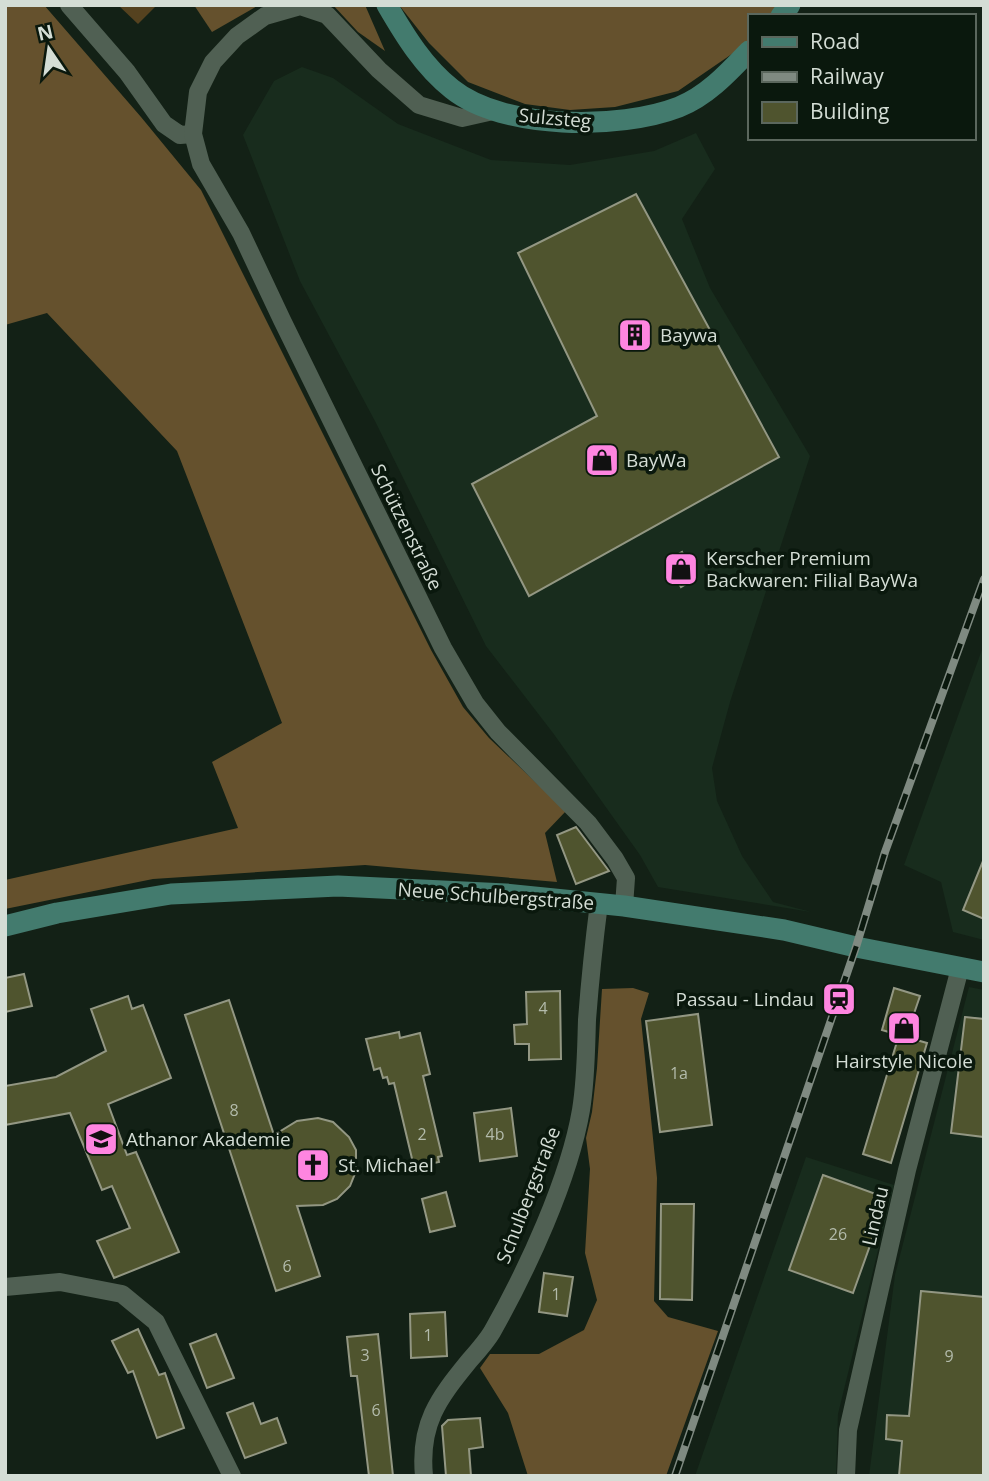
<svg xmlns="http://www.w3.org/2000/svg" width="989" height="1481" font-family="'Open Sans',sans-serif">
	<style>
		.built { fill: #182c1d }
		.green { fill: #55421f }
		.forest { fill: #65512d }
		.building { fill: #4f542e; stroke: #939783; stroke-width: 2 }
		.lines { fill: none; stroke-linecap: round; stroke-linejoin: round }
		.street { stroke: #506053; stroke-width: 18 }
		.secondary { stroke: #437b6e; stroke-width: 21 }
		.rail-casing { stroke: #7f8a81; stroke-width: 8 }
		.rail { stroke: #0a180d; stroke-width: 5; stroke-dasharray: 16; stroke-linecap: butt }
		.labels { text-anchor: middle; stroke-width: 7; stroke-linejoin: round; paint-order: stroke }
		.number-label { font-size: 16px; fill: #b3bbab }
		.street-label { font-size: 19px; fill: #d4ddd5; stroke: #0a180d }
		.poi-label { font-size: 19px; fill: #d4ddd5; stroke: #0a180d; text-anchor: start }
	</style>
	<rect width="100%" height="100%" fill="#132116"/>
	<g class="built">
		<path d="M302,67L333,78L398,124L491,160L570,165L654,151L696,133L715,169L682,219L710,288L810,456L730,702L712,768L717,801L742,856L773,902L811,912L658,887L640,855L553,733L486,646L376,423L300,281L243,135L274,81Z"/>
		<path d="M984,644V940L953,932L941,882L904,865Z"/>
		<path d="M969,987L984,990V1476H869L895,1275Z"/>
		<path d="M806,1157L894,1185L838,1414L836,1476H695Z"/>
	</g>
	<path class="green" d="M118,5H157L138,24Z"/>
	<g class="forest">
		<path d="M5,5H44L141,117L201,190L431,650L463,707L489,738L566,811L545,833L557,882L365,865L153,879L5,909V880L238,828L212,762L282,723L177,451L47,313L5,325Z"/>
		<path d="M194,5H259L212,32Z"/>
		<path d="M333,5H365L385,51L358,32Z"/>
		<path d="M399,5H779L770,16H749V40L745,45L678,91L615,107L570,110L525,104L468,82L429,43Z"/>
		<path d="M633,988L649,993L641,1019L657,1178L654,1301L668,1317L718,1331L666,1476H528L508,1413L480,1368L490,1354H539L584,1330L597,1300L585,1253L590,1169L586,1138L592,1112L597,1068L602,989Z"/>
	</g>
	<g class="building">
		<path d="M636,194L779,457L529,596L472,484L597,416L518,253Z"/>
		<path d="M682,552L696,578L681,587L667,561Z"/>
		<path d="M576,827L609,871L576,884L557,835Z"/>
		<path d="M983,861H984V919L963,910Z"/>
		<path d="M24,974L32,1006L5,1012V978Z"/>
		<path d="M894,988L920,996L906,1037L927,1043L891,1163L863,1154L899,1035L882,1030Z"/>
		<path d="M560,991L561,1059L529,1060V1044H515L514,1025L527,1024L526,992Z"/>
		<path d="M128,996L132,1009L143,1005L171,1078L108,1104L127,1155L136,1152L179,1252L114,1278L97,1241L130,1228L112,1186L102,1190L70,1113L5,1125V1086L56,1077L106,1051L91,1009Z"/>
		<path d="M229,1000L274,1135L297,1121L318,1118L333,1122L349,1137L356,1150V1171L350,1186L337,1199L323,1205L297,1206L320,1276L276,1291L185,1015Z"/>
		<path d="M698,1014L712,1125L660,1132L646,1021Z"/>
		<path d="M965,1017L984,1019V1137L951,1133Z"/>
		<path d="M399,1032L400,1038L420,1033L430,1074L423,1076L442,1156L438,1157L439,1162L414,1167L394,1083L389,1084L387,1077L383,1078L380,1068L374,1070L366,1039Z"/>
		<path d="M511,1108L517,1156L480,1161L474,1113Z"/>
		<path d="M823,1175L887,1198L853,1293L789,1270Z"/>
		<path d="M446,1192L455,1226L430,1232L422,1199Z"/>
		<path d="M661,1204H694L692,1300L660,1299Z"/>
		<path d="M544,1273L573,1277L567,1316L539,1312Z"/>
		<path d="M921,1291L984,1297V1476H899L902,1441L886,1439L887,1415L909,1416Z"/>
		<path d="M445,1312L447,1356L411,1358L410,1314Z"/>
		<path d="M138,1329L159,1375L165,1373L184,1428L157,1438L133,1371L128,1373L112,1341Z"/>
		<path d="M216,1334L234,1378L207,1388L190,1344Z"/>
		<path d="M378,1334L383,1381L393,1476H369L357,1376H351L347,1337Z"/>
		<path d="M253,1403L261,1424L277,1418L286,1443L245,1458L227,1413Z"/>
		<path d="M480,1418L483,1447L469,1449L471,1476H446L442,1426L448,1420Z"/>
	</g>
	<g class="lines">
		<g class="street">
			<path d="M69,5L127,72L164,124L180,135L193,134"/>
			<path d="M493,111L462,118L419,105L379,70L327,15L300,6L265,16L237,36L213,62L198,92L193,134L201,164L241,233L282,320L443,648L475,703L498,732L588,823L615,859L626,878L624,906"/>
			<path d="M5,1287L60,1282L122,1294L156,1322L232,1476"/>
			<path d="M424,1476C419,1424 438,1399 469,1361C477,1352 486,1342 492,1332C527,1270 569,1180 581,1110C586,1080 586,1050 587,1020C590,980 594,942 599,903"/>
			<path d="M846,1476L848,1430L907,1170L960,968"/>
		</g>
		<g class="secondary">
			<path d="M387,5C405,36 424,67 452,89C503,130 620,130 679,107C707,96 729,72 749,51"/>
			<path d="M781,16L790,5"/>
			<path d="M5,926L57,913L171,894L338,886L506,894L624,906L784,930L856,947L984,972"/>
		</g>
		<g class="rail-casing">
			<path id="rail" d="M675,1476L856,947L885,852L984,579"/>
		</g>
		<use href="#rail" class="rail"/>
	</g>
	<defs>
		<g id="building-square" transform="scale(1.75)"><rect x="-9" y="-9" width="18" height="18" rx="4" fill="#fe85e0" stroke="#0a180d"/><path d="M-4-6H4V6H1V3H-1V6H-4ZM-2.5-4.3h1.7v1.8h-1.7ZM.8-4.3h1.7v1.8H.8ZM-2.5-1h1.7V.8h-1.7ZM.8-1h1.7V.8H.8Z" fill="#111"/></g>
		<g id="shop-square" transform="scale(1.75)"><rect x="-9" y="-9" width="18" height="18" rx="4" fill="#fe85e0" stroke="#0a180d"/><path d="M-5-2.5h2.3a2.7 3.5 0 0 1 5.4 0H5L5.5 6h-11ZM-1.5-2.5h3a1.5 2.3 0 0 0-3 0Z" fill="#111"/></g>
		<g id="station-square" transform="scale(1.75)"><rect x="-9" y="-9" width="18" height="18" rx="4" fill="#fe85e0" stroke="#0a180d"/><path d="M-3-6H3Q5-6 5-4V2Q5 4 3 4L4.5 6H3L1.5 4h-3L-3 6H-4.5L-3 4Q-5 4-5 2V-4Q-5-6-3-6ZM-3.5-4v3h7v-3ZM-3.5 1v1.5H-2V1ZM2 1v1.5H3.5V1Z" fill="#111"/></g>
		<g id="university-square" transform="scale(1.75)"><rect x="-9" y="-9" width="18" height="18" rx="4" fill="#fe85e0" stroke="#0a180d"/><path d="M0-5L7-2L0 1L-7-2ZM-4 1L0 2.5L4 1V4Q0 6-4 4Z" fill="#111"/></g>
		<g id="church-square" transform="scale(1.75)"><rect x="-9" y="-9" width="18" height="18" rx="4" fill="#fe85e0" stroke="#0a180d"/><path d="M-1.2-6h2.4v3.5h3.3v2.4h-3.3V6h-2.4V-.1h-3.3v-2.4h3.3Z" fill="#111"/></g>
	</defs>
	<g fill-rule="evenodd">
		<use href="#building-square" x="635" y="335"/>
		<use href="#shop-square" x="602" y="460"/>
		<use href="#shop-square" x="681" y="569"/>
		<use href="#station-square" x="839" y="999"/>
		<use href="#shop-square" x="904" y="1028"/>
		<use href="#university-square" x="101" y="1139"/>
		<use href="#church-square" x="313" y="1165"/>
	</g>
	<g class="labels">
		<g class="number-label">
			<text x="543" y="1014">4</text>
			<text x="679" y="1079">1a</text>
			<text x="234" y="1116">8</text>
			<text x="422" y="1140">2</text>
			<text x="495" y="1140">4b</text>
			<text x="838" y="1240">26</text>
			<text x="287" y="1272">6</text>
			<text x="556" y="1300">1</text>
			<text x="428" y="1341">1</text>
			<text x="365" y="1361">3</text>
			<text x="949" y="1362">9</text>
			<text x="376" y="1416">6</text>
		</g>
		<g class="street-label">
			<text transform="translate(555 118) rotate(5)" y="7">Sulzsteg</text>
			<text transform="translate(407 527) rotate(64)" y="7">Schützenstraße</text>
			<text transform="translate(496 896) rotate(4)" y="7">Neue Schulbergstraße</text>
			<text transform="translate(528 1195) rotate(-69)" y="7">Schulbergstraße</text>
			<text transform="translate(875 1216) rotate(-77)" y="7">Lindau</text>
		</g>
		<g class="poi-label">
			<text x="660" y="342">Baywa</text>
			<text x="626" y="467">BayWa</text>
			<text x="706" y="565">Kerscher Premium<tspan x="706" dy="22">Backwaren: Filial BayWa</tspan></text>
			<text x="814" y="1006" text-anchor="end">Passau - Lindau</text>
			<text x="904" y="1068" text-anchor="middle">Hairstyle Nicole</text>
			<text x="126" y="1146">Athanor Akademie</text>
			<text x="338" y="1172">St. Michael</text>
		</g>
	</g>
	<rect width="989" height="1481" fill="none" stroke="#d4ddd5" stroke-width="14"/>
	<rect x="748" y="14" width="228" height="126" fill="#0a180d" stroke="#5b675d" stroke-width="2"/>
	<rect x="762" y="37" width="35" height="10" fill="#437b6e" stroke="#5b675d" stroke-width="2"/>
	<text x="810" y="49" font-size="21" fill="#d4ddd5">Road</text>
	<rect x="762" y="72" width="35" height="10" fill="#7f8a81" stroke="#5b675d" stroke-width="2"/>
	<text x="810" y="84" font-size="21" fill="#d4ddd5">Railway</text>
	<rect x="762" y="102" width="35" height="21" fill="#4f542e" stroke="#5b675d" stroke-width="2"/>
	<text x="810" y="119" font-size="21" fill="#d4ddd5">Building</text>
	<g transform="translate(49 49) rotate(347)" stroke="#0a180d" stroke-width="5" paint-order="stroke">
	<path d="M0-5L12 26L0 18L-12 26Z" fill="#d4ddd5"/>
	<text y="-10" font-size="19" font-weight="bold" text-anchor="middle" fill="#d4ddd5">N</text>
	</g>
</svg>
